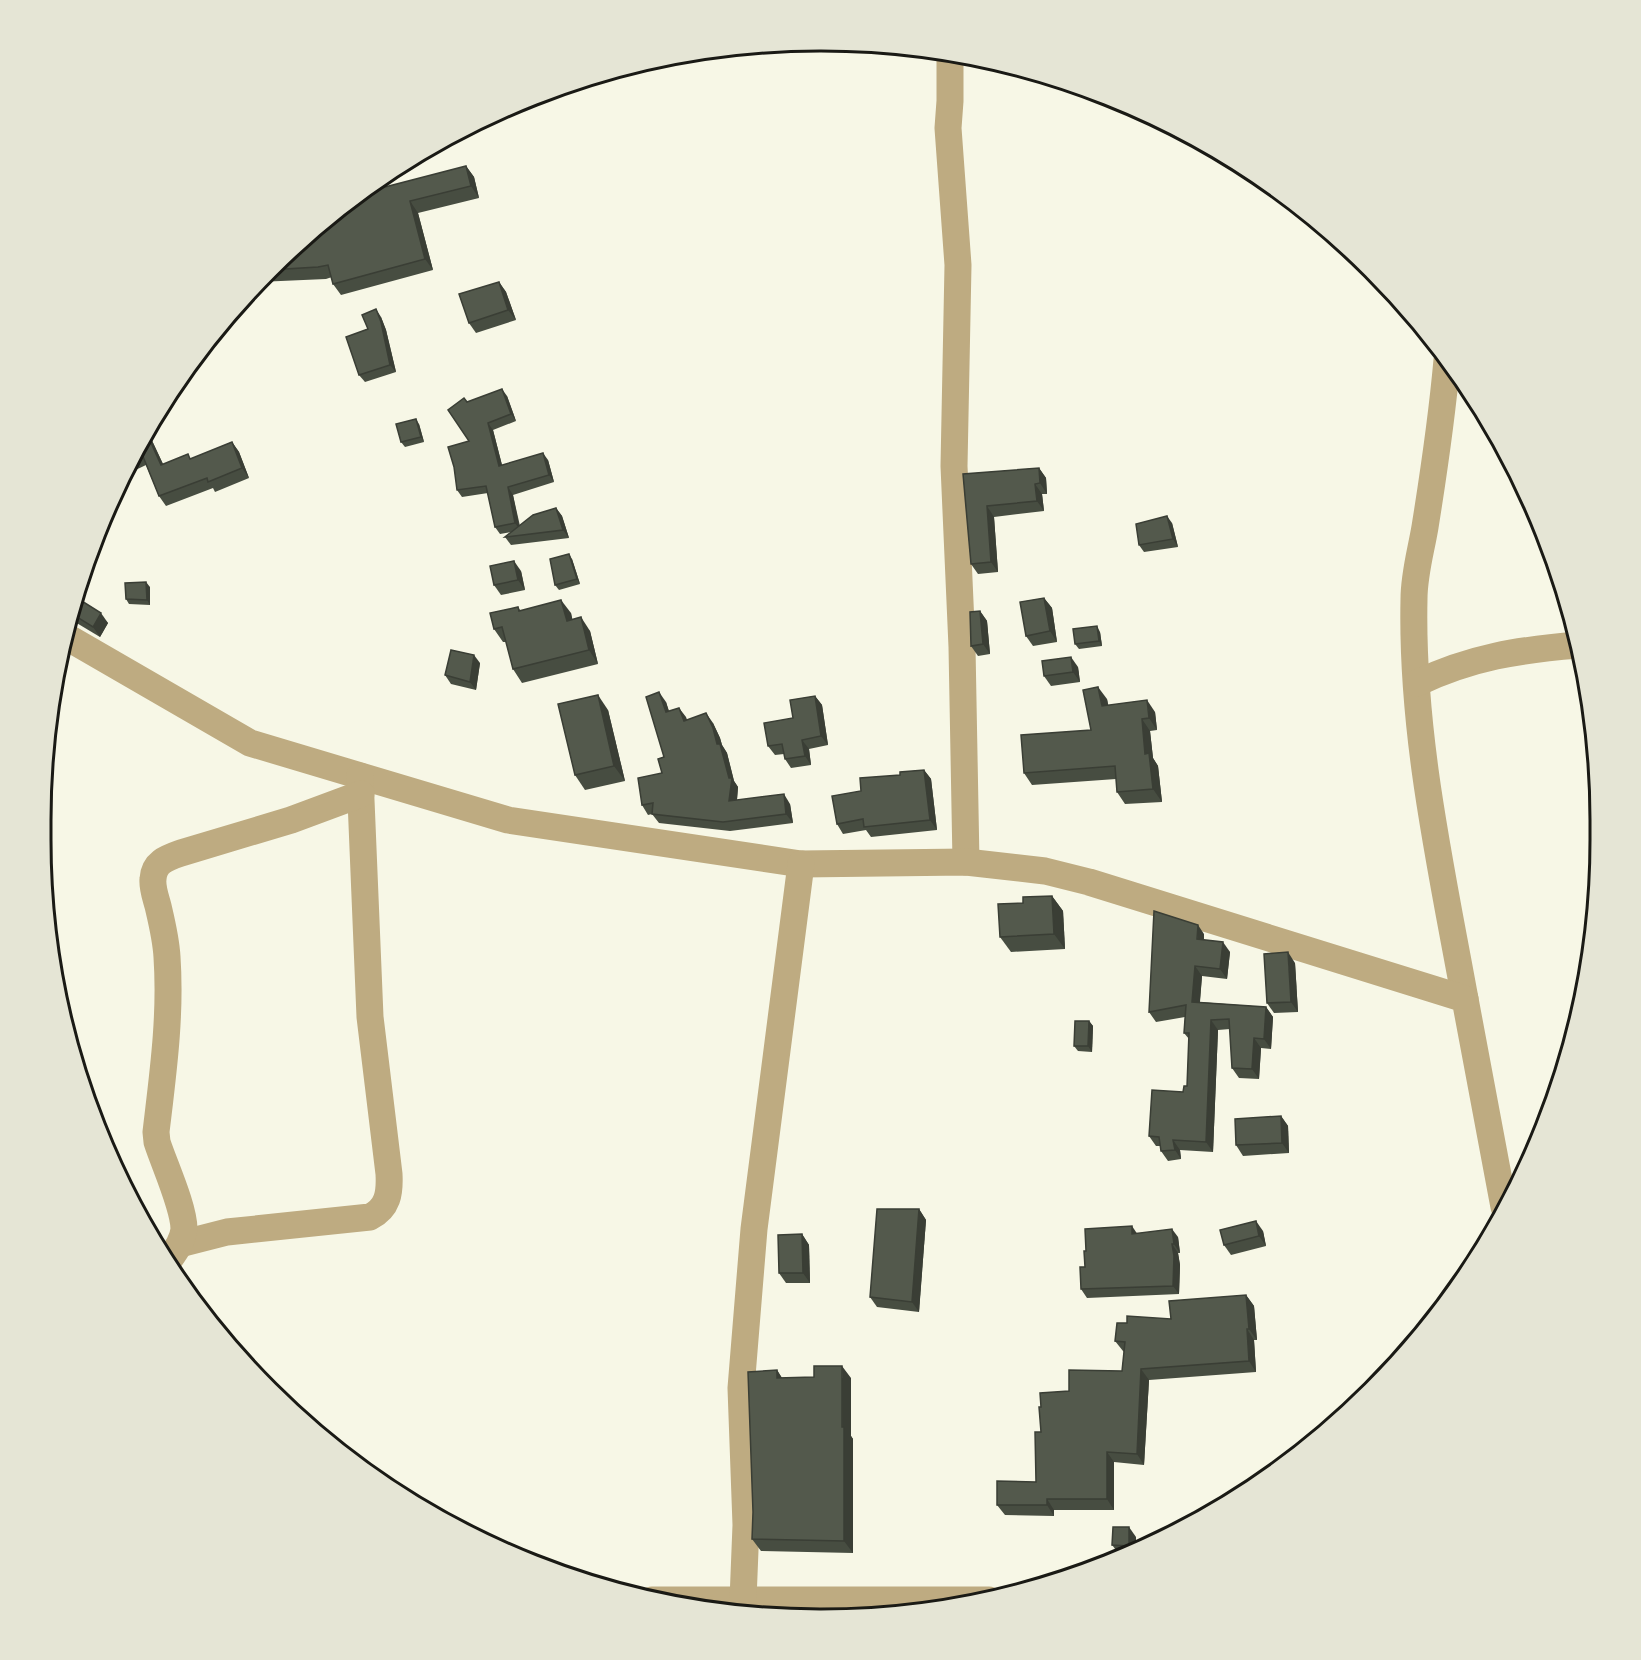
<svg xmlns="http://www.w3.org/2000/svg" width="1641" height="1660" font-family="'Noto Sans',sans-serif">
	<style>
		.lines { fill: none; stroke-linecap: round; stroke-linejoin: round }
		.minor { stroke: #beab81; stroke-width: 27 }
		.wall { fill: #474d41 }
		.shaded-wall { fill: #3a3e35 }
		.building { fill: #53594c; stroke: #3a3e35; stroke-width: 1.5 }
		.rim { fill: none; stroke: #1a1a15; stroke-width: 3 }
	</style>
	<rect width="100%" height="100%" fill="#f7f7e6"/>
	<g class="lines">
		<g class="minor">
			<path d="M950,53V101L948,128L958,265L954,466L962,647L966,862"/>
			<path d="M1447,360C1442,416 1434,471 1425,527C1421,551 1414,574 1414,599C1411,734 1441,867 1465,999"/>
			<path d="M65,636L250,743L508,820L801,864L966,862L1045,871L1089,882L1465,999L1504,1207"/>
			<path d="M1417,683C1472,657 1518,650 1578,645"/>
			<path d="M180,1244L227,1232L370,1217C388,1208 390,1193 389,1174L370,1017L360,776"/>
			<path d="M167,1263C174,1253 183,1242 184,1229C184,1207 164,1164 157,1142L156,1132C163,1073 171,1016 167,957C166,939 162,923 158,906C156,898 152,888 153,879C154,862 167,858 181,853L291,820L361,794"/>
			<path d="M652,1600H989"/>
			<path d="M743,1600L746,1525L741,1388L754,1229L801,864"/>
		</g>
	</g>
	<g class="wall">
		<path d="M466,166L474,177L479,198L418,213L433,270L341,295L333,284L332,277L326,279L258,282L269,269Z"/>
		<path d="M499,282L506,292L516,320L476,333L469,323Z"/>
		<path d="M381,317L386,330L396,372L365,382L359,375L368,329Z"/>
		<path d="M208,343L210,351L200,353Z"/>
		<path d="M507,396L516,421L493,430L502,465L548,460L554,482L513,495L520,526L556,508L562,516L569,538L511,545L505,537L512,532L500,534L495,527L488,493L462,497L457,490L469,441L467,402Z"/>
		<path d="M419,424L424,442L405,447L401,442Z"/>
		<path d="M148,432L163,464L191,459L232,442L239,452L249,478L215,492L213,488L166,506L159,496L146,465L125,475Z"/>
		<path d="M1039,468L1046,478L1047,494H1042L1044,511L994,517L998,572L978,574L971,564L963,474Z"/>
		<path d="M1172,523L1178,547L1144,552L1139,545Z"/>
		<path d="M572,559L580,584L559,590L555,585Z"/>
		<path d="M521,571L525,590L501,595L494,585Z"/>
		<path d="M150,587V605L129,604L126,599Z"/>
		<path d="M77,598L108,623L100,637L70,619Z"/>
		<path d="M1044,598L1052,608L1057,642L1033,646L1026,636Z"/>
		<path d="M518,607L520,610L571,613L572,620L590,631L598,664L522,683L513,669L506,642H503L494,629Z"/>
		<path d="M980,611L987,621L990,654L978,656L971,646Z"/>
		<path d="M1100,632L1102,646L1079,649L1075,644Z"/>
		<path d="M480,663L476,690L451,684L445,675Z"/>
		<path d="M1078,667L1080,682L1051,686L1044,676Z"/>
		<path d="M815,696L822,705L828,745L809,749L811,765L791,768L785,759L784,754L775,755L768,746L793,718Z"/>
		<path d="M1107,699L1108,705L1155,712L1157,730L1150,731L1153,758L1158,766L1162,802L1125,804L1117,792L1116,779L1032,785L1024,773L1091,730Z"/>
		<path d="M666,702L669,711L679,708L687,720L713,723L720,738L722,745L727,753L734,781L738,787L737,800L790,804L793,823L730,831L659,823L652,814L648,815L642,805L662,773L664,757Z"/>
		<path d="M608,710L625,781L585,790L575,775Z"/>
		<path d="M924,770L931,779L937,830L871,837L866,830L843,834L837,824L861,791L900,775Z"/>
		<path d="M1052,896L1063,911L1065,949L1011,952L1000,937Z"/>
		<path d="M1204,934V940L1230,952L1227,979L1202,976L1200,1002L1266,1007L1273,1017L1271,1049L1261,1048L1259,1079L1239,1078L1232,1068L1230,1029L1218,1030L1213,1152L1180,1150L1181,1159L1168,1161L1161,1151L1160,1146H1156L1149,1136L1183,1092L1187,1086L1189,1039L1184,1033L1185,1017L1156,1022L1149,1012Z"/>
		<path d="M1295,963L1298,1012L1274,1013L1267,1003Z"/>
		<path d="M1089,1021L1093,1026L1092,1052L1078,1051L1074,1046Z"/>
		<path d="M1281,1116L1288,1126L1289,1153L1243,1156L1236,1145Z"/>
		<path d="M919,1209L926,1220L919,1312L877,1307L870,1297Z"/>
		<path d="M1263,1231L1266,1246L1231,1255L1224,1245Z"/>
		<path d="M1137,1233L1178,1237L1180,1253H1178L1180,1265L1179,1294L1087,1298L1081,1289L1085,1267L1086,1251Z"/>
		<path d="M802,1234L809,1245L810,1283H786L779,1273Z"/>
		<path d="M1246,1295L1254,1306L1257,1340H1254L1256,1372L1149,1380L1144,1465L1114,1462V1510H1054V1516L1005,1515L997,1505L1036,1482L1041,1432V1407L1069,1391L1122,1371L1124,1352L1123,1351L1115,1341L1127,1323L1171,1319Z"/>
		<path d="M777,1370L782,1378H851V1436L853,1439V1553L761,1551L752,1539Z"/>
		<path d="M1136,1537V1551L1127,1556L1120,1555L1112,1545Z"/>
	</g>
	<g class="shaded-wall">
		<path d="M466,166L474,177L479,198L471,186Z"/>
		<path d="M410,201L418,213L433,270L425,259Z"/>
		<path d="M499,282L506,292L516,320L508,310Z"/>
		<path d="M376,309L381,317L386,330L396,372L390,365Z"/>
		<path d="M502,389L507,396L516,421L511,414Z"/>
		<path d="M416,419L419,424L424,442L421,437Z"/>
		<path d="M488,423L493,430L504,473L499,466Z"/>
		<path d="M148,432L168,475L161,465L147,434Z"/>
		<path d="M232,442L239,452L249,478L242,468Z"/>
		<path d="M543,453L548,460L554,482L549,475Z"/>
		<path d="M1039,468L1046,478L1047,494L1040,483Z"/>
		<path d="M1035,484L1042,494L1044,511L1037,501Z"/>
		<path d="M508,487L513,495L520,530L515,523Z"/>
		<path d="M987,506L994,517L998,572L991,562Z"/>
		<path d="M556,508L562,516L569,538L563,530Z"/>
		<path d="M1167,516L1172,523L1178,547L1173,539Z"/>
		<path d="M569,554L572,559L580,584L577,579Z"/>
		<path d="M514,561L521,571L525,590L518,580Z"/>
		<path d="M146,582L150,587V605L147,600Z"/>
		<path d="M1044,598L1052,608L1057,642L1050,631Z"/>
		<path d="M561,600L571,613L576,635L567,621Z"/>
		<path d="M980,611L987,621L990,654L983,644Z"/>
		<path d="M101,613L108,623L100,637L93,627Z"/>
		<path d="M581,617L590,631L598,664L589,650Z"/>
		<path d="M1097,626L1100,632L1102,646L1099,641Z"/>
		<path d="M474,655L480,663L476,690L470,682Z"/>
		<path d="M1071,657L1078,667L1080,682L1073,672Z"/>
		<path d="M1098,687L1107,699L1111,718L1102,706Z"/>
		<path d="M659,692L666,702L672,722L666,712Z"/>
		<path d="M598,695L608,710L625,781L614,766Z"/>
		<path d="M815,696L822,705L828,745L821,736Z"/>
		<path d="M1147,700L1155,712L1157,730L1149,718Z"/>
		<path d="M679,708L686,717L691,731L684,721Z"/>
		<path d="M706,713L713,723L720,738L722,745L727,753L734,781L738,787L736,811L729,801V778Z"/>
		<path d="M1142,719L1150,731L1153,758L1158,766L1162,802L1153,789L1145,754Z"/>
		<path d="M802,740L809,749L811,765L805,756Z"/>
		<path d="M924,770L931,779L937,830L930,820Z"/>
		<path d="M784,794L790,804L793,823L786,814Z"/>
		<path d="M1052,896L1063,911L1065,949L1054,934Z"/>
		<path d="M1198,925L1204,934L1203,949L1197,939Z"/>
		<path d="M1223,942L1230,952L1227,979L1220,969Z"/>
		<path d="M1288,952L1295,963L1298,1012L1291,1002Z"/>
		<path d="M1195,966L1202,976L1199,1011L1192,1002Z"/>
		<path d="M1266,1007L1273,1017L1271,1049L1264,1039Z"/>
		<path d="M1211,1020L1218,1030L1213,1152L1206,1142Z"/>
		<path d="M1089,1021L1093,1026L1092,1052L1088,1046Z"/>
		<path d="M1254,1038L1261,1048L1259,1079L1252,1069Z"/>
		<path d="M1281,1116L1288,1126L1289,1153L1282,1143Z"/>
		<path d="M1173,1140L1180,1150L1181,1159L1175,1150Z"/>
		<path d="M919,1209L926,1220L919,1312L912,1302Z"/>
		<path d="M1256,1221L1263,1231L1266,1246L1259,1236Z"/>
		<path d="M1132,1226L1138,1235L1132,1234Z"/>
		<path d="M1172,1229L1178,1237L1180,1253L1174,1244Z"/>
		<path d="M802,1234L809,1245L810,1283L803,1273Z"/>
		<path d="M1172,1244L1178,1253L1180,1265L1179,1294L1173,1286Z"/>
		<path d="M1246,1295L1254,1306L1257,1340L1249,1329Z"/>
		<path d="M1247,1329L1254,1340L1256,1372L1249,1361Z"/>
		<path d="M842,1366L851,1378V1436L853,1439V1553L844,1541Z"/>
		<path d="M1141,1369L1149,1380L1144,1465L1137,1454Z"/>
		<path d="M777,1370L785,1383L777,1378Z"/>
		<path d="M1107,1452L1114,1462V1510L1107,1499Z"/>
		<path d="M1047,1499L1054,1510V1516L1047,1505Z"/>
		<path d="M1129,1527L1136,1537V1551L1133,1552L1129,1546Z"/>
	</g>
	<g class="building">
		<path d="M466,166L471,186L410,201L425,259L333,284L328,265L318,267L268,270L362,193Z"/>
		<path d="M499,282L508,310L469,323L459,294Z"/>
		<path d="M376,309L381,322L390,365L359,375L346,337L368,329L362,315Z"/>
		<path d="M502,389L511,414L488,423L499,466L543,453L549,475L508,487L515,523L495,527L486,486L457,490L454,467L448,447L469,441L448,410L464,398L467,402Z"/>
		<path d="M416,419L421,437L401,442L396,424Z"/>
		<path d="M147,434L161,465L188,454L190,459L232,442L242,468L208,482L207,478L159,496L142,454L135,457Z"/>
		<path d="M1039,468L1040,483L1035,484L1037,501L987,506L991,562L971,564L963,474Z"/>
		<path d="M556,508L563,530L505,537L533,515Z"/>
		<path d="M1167,516L1173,539L1139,545L1136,524Z"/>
		<path d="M569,554L577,579L555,585L550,559Z"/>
		<path d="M514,561L518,580L494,585L490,566Z"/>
		<path d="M146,582L147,600L126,599L125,583Z"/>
		<path d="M77,598L101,613L93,627L72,614Z"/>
		<path d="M1044,598L1050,631L1026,636L1020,602Z"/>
		<path d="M561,600L567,621L581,617L589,650L513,669L502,627L494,629L490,613L518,607L519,611Z"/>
		<path d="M980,611L983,644L971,646L970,612Z"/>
		<path d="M1097,626L1099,641L1075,644L1073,629Z"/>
		<path d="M451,650L474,655L470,682L445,675Z"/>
		<path d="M1071,657L1073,672L1044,676L1042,661Z"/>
		<path d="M1098,687L1102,706L1147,700L1149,718L1142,719L1145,754L1149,753L1153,789L1117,792L1115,766L1024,773L1021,735L1091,730L1083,690Z"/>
		<path d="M659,692L666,712L679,708L684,721L706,713L713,728L717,744H720L729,778H732L729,801L784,794L786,814L723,822L652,814L653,803L642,805L638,778L662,773L658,759L664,757L646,697Z"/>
		<path d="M598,695L614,766L575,775L558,704Z"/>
		<path d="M815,696L821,736L802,740L805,756L785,759L782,744L768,746L764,723L793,718L790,700Z"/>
		<path d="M924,770L930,820L864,827L863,819L837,824L832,796L861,791L860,778L900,775V772Z"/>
		<path d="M1052,896L1054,934L1000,937L998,904L1023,903V897Z"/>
		<path d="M1154,911L1198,925L1197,939L1223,942L1220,969L1195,966L1192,1002L1266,1007L1264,1039L1254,1038L1252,1069L1232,1068L1229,1019L1211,1020L1206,1142L1173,1140L1175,1150L1161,1151L1159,1137L1149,1136L1152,1090L1183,1092L1184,1086H1187L1189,1033H1184L1186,1005L1149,1012Z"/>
		<path d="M1288,952L1291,1002L1267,1003L1264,954Z"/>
		<path d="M1075,1021H1089L1088,1046H1074Z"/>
		<path d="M1281,1116L1282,1143L1236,1145L1235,1119Z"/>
		<path d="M877,1209H919L912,1302L870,1297Z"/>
		<path d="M1256,1221L1259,1236L1224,1245L1220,1230Z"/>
		<path d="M1132,1226V1234L1172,1229L1174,1244H1172L1174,1256L1173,1286L1081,1289L1080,1267H1085L1084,1251H1086L1085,1229Z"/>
		<path d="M802,1234L803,1273H779L778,1235Z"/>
		<path d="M1246,1295L1249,1329H1247L1249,1361L1141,1369L1137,1454L1107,1452V1499H1047V1505H997V1481L1036,1482L1035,1432H1041L1039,1407H1041L1040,1393L1069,1391V1370L1122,1371L1125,1342L1115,1341L1117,1323H1127V1316L1171,1319L1169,1301Z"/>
		<path d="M814,1366H842V1427H844V1541L752,1539L753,1512L748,1372L777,1370V1378L814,1377Z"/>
		<path d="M1113,1527H1129V1546L1112,1545Z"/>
	</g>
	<path d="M0 0H1641V1660H0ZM820 51H821A769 769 0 0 1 1590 820V840A769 769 0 0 1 821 1609H820A769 769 0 0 1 51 840V820A769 769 0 0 1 820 51Z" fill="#e5e5d5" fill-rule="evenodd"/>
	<path class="rim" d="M820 51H821A769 769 0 0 1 1590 820V840A769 769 0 0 1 821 1609H820A769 769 0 0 1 51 840V820A769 769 0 0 1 820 51Z"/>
</svg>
